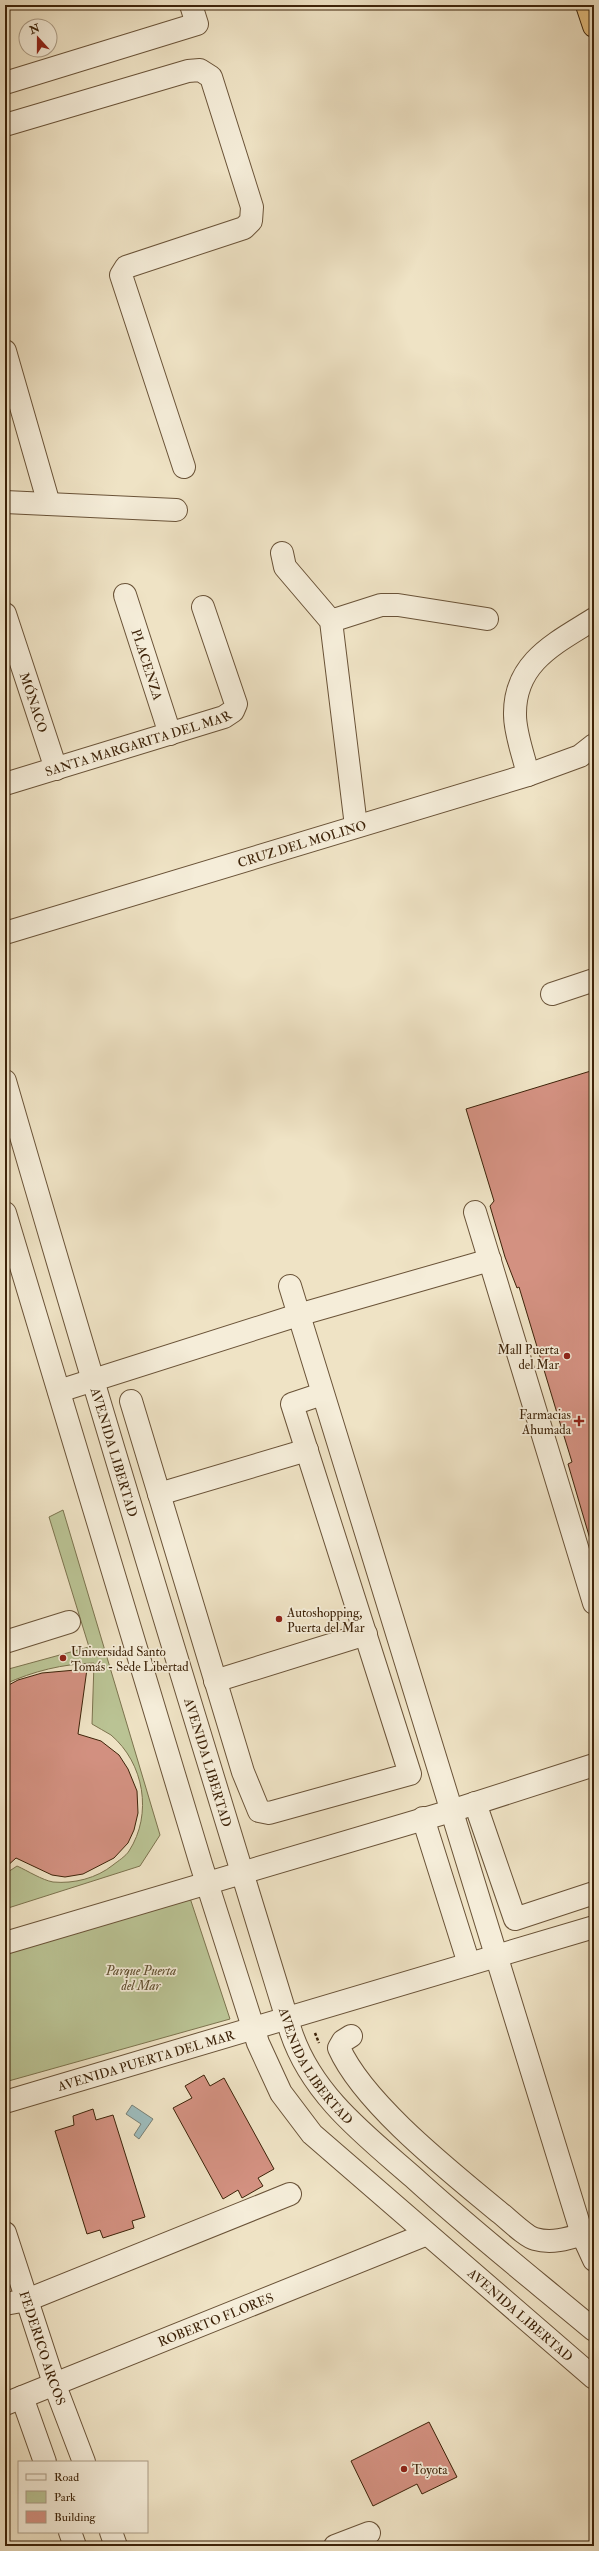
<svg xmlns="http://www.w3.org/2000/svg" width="599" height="2551" font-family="'IM FELL Double Pica',serif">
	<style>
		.green { fill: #bac394; stroke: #7c734e }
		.water { fill: #9dbcbd; stroke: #777f75 }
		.building { fill: #d39181; stroke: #3d2309 }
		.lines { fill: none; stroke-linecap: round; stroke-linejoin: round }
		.minor-casing { stroke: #6a5338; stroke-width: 24 }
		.highway-casing { stroke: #3d2309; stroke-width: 24 }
		.path { stroke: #3d2309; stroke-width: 2.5; stroke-dasharray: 3 2; stroke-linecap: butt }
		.minor { stroke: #f5edd9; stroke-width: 22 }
		.highway { stroke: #e8c282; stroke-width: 22 }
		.poi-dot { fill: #8f2418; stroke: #f5edd9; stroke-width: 1.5 }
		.labels { text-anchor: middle; stroke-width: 3.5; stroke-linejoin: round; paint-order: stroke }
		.street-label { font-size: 13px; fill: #3d2309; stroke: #f5edd9 }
		.poi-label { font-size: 13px; fill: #3d2309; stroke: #f5edd9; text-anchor: start }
		.park-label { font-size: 13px; font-style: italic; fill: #5c4b2c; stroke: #f5edd9 }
	</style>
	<rect width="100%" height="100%" fill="#efe3c5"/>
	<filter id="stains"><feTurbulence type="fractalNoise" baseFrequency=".005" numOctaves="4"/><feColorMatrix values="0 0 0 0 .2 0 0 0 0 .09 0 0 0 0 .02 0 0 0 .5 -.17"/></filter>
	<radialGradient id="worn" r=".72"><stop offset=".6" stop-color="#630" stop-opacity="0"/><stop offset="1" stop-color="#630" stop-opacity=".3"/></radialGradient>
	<g class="green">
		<path d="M63,1510L160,1835L140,1866L5,1909V1874L17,1866C28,1871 42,1880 53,1882C74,1884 97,1878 113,1865C118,1861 126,1856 129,1851C153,1814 144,1763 111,1735C105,1731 98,1728 92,1724L94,1663C62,1664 34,1671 5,1684V1670L89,1647L49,1517Z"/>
		<path d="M189,1895L230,2019L5,2082V1952Z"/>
	</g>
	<path class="water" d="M132,2105L153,2119L139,2139L134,2135L141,2124L126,2114Z"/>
	<g class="building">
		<path d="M594,1070V1539H590L568,1464L572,1462L560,1423L519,1287L517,1288L505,1257L490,1206L494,1201L466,1109Z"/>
		<path d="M87,1669L78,1734L101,1741L119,1755L128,1769L137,1791L138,1813L134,1830L128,1843L114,1858L83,1874L65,1877L52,1875L16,1858L5,1868V1687L18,1680L42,1673Z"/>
		<path d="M204,2075L210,2086L224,2078L274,2169L258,2178L263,2186L242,2198L238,2190L223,2199L173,2108L192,2098L185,2086Z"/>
		<path d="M93,2109L96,2120L113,2115L145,2217L132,2221L134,2228L103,2238L100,2230L87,2234L55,2131L74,2125L73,2116Z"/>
		<path d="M429,2422L457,2477L422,2494L417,2484L373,2506L351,2461Z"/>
	</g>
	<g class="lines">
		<g class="minor-casing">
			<g id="minor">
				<path d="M5,83L197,24L191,5"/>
				<path d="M5,125L188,71L200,70L211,77L252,207L251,221L244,228L126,267L121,275L184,467"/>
				<path d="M5,351L49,504"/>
				<path d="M5,502L176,510"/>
				<path d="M282,553L285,567L331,621L356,826"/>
				<path id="s1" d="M125,595L170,734"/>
				<path id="s2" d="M5,614L56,769"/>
				<path d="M331,621L381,605H398L487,619"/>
				<path d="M528,775C524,756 515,734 515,715C514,662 556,643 594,619"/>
				<path id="s3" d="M5,784L224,717L233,711L236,704L203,607"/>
				<path id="s4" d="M5,933L528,775L580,756L594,745"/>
				<path d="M552,994L594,980"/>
				<path id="s5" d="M5,1081C97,1399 194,1716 291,2032C312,2095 365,2135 413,2177C471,2230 533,2279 594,2330"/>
				<path d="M475,1212L594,1603"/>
				<path id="s6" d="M5,1213L201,1864L258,2043L281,2093L312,2134L594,2378"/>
				<path d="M290,1286L582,2234L594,2260"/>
				<path d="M59,1391L298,1315L490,1260"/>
				<path d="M131,1401L243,1772L259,1811L269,1813L410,1774L292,1404L322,1394"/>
				<path d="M159,1494L307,1450"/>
				<path d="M5,1642L69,1622"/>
				<path d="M215,1681L366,1634"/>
				<path d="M475,1803L515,1919L594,1893"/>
				<path d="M423,1818L469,1964"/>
				<path d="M5,1943L451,1811L594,1765"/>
				<path d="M351,2036L343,2041L339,2048C364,2104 451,2172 499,2212C507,2218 526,2237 535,2239C555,2245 575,2236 594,2231"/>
				<path id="s7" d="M5,2102L594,1927"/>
				<path id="s8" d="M5,2233L54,2383L84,2462"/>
				<path d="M5,2304L27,2300L290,2194"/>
				<path d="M22,2397L45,2462"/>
				<path id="s9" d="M5,2404L427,2234"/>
				<path d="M70,2532L75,2546"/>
				<path d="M111,2532L116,2546"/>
				<path d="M335,2546L369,2533"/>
			</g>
		</g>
		<g class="highway-casing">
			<path id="highway" d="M587,5L594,26"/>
		</g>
		<path class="path" d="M315,2033L319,2043"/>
		<use href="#minor" class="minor"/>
		<use href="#highway" class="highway"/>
	</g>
	<g class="poi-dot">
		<circle cx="567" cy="1356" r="4"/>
		<path d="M577 1415h4v4h4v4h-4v4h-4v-4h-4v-4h4z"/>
		<circle cx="279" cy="1619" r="4"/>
		<circle cx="63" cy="1658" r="4"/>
		<circle cx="404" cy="2469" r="4"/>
	</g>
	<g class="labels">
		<g class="street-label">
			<text dy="5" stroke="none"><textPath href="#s1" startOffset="73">PLACENZA</textPath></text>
			<text dy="5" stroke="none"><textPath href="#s2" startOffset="93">MÓNACO</textPath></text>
			<text dy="5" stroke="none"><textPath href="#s3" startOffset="139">SANTA MARGARITA DEL MAR</textPath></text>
			<text dy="5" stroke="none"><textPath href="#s4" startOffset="310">CRUZ DEL MOLINO</textPath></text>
			<text dy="5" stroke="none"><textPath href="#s5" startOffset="387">AVENIDA LIBERTAD</textPath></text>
			<text dy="5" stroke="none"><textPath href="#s5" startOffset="711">AVENIDA LIBERTAD</textPath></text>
			<text dy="5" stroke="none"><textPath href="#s7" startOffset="147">AVENIDA PUERTA DEL MAR</textPath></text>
			<text dy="5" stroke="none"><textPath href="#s5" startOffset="1035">AVENIDA LIBERTAD</textPath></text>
			<text dy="5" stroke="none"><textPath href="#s6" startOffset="1250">AVENIDA LIBERTAD</textPath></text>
			<text dy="5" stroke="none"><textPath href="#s9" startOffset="227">ROBERTO FLORES</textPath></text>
			<text dy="5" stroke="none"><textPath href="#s8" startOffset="121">FEDERICO ARCOS</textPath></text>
		</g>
		<g class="poi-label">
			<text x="559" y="1354" text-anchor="end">Mall Puerta<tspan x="559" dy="15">del Mar</tspan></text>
			<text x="571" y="1419" text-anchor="end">Farmacias<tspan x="571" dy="15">Ahumada</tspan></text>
			<text x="287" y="1617">Autoshopping,<tspan x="287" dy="15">Puerta del Mar</tspan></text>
			<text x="71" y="1656">Universidad Santo<tspan x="71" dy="15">Tomás - Sede Libertad</tspan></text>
			<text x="412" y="2474">Toyota</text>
		</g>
		<g class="park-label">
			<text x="141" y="1975">Parque Puerta<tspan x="141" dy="15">del Mar</tspan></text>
		</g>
	</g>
	<rect width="599" height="2551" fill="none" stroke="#efe3c5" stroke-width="20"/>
	<rect x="6" y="6" width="587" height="2539" fill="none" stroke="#3d2309" stroke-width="2"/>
	<rect x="10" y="10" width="579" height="2531" fill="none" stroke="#3d2309"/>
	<rect x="18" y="2461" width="130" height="72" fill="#f5edd9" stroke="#ab9c86"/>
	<rect x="26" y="2474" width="20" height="6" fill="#f5edd9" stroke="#ab9c86"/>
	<text x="54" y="2481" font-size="12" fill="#3d2309">Road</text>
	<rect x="26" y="2491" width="20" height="12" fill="#bac394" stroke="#ab9c86"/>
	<text x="54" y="2501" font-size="12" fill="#3d2309">Park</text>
	<rect x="26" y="2511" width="20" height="12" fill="#d39181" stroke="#ab9c86"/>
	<text x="54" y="2521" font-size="12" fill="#3d2309">Building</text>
	<g transform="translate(38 38) rotate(339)"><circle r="19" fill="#f5edd9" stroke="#ab9c86"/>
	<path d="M0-3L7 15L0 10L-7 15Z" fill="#8f2418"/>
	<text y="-6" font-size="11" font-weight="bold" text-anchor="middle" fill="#3d2309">N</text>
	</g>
	<rect width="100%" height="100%" filter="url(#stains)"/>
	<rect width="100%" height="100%" fill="url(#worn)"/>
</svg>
